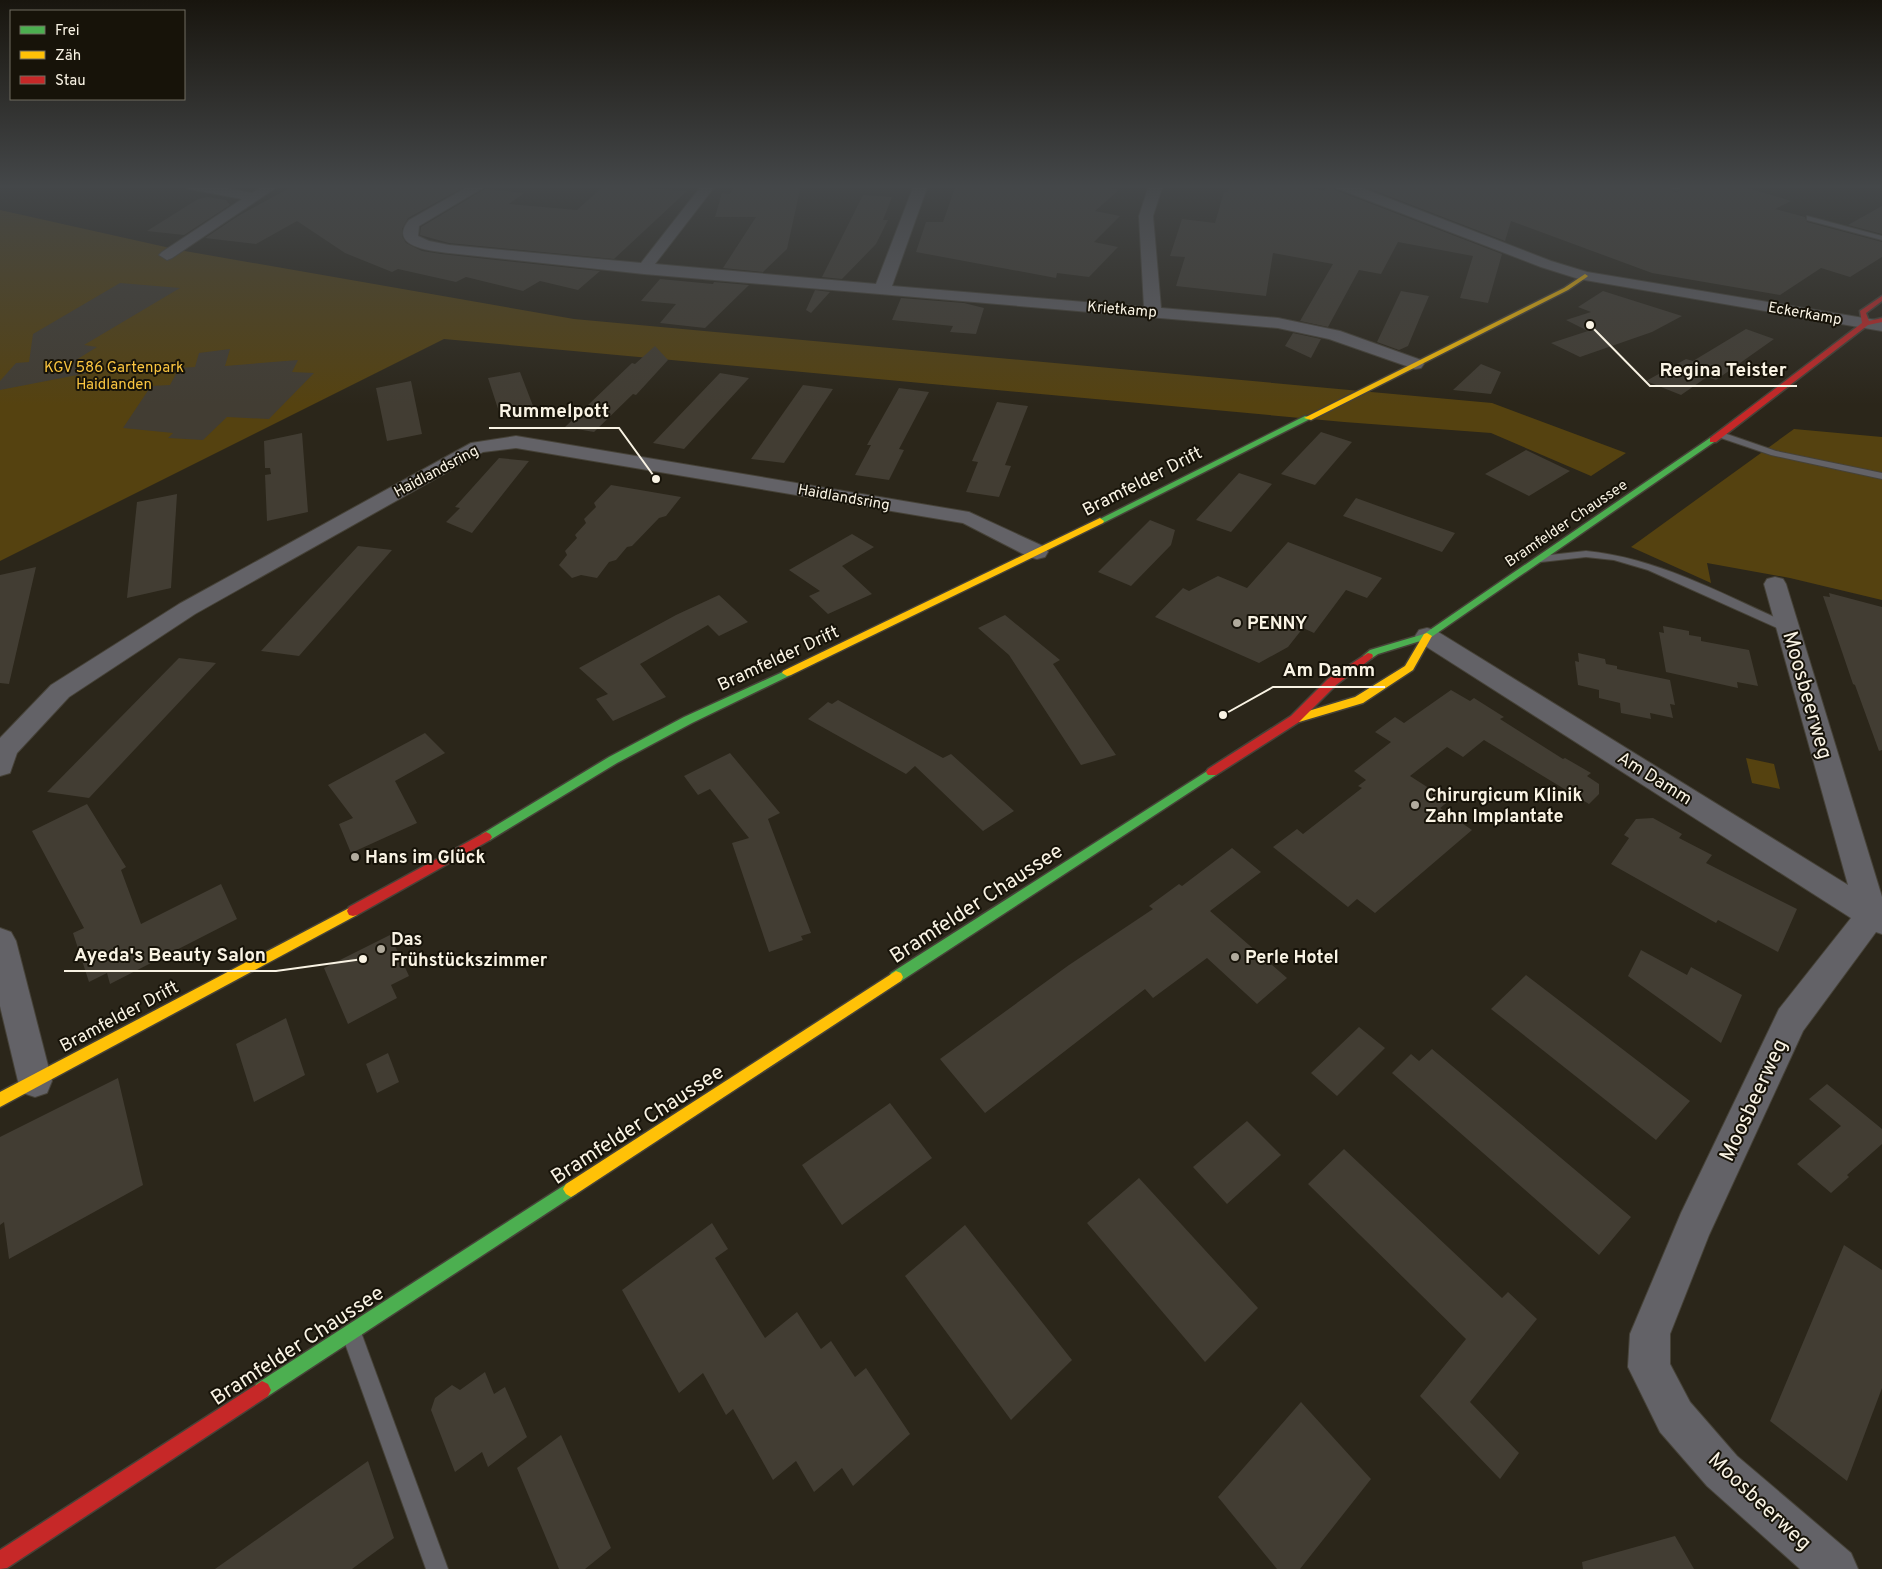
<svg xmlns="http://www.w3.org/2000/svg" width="1882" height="1569" font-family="Overpass,sans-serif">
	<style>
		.green { fill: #554210 }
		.building { fill: #423d33 }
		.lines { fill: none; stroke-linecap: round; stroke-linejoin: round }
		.lane-casing { stroke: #464238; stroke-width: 2 }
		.street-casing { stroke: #464238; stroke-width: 2 }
		.fast-casing { stroke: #464238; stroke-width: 3 }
		.slow-casing { stroke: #464238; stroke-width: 3 }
		.jam-casing { stroke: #464238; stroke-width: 3 }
		.lane { fill: #636267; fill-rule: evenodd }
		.street { fill: #636267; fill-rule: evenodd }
		.fast { fill: #4caf50; fill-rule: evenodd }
		.slow { fill: #ffc107; fill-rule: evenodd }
		.jam { fill: #c62828; fill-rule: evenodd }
		.poi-dot { fill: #b1ab9d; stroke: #171309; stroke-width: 2 }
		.labels { text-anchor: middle; stroke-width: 4; stroke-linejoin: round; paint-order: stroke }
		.far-street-label { font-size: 15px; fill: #f9f3e4; stroke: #171309 }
		.far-park-label { font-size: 15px; fill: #fac540; stroke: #171309 }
		.street-label { font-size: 18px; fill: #f9f3e4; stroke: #171309 }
		.poi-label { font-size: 18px; font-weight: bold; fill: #f9f3e4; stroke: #171309; text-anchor: start }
		.near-street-label { font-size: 21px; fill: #f9f3e4; stroke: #171309 }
		.leader { fill: none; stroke: #f9f3e4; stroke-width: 2 }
		.callout-dot { fill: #f9f3e4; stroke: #171309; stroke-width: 2 }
		.callout-label { font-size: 19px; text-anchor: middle; font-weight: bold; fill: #f9f3e4; stroke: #171309; stroke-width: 4; stroke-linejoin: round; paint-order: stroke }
	</style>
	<rect width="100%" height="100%" fill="#2b261a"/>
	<g class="green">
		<path d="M0,210L179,250L574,319L1492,403L1626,453L1591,476L1491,433L1344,422L444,339L0,561Z"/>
		<path d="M1794,429L1882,437V600L1790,578L1707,563L1711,583L1631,547Z"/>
		<path d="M1746,758L1774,764L1780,789L1752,783Z"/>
	</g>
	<g class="building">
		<path d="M295,185L464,187L408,218L402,229V236L406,243L422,251L441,254L600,271L578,290L540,281L523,291L466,277L456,282L398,269L392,272L345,253L297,221L256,244L205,238L238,216Z"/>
		<path d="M605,185L687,191L614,259L449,243L420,235L421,227L485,189L524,193L509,204L577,210Z"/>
		<path d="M735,185H801L787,249L763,272L723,268L756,217H715L722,193L730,194Z"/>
		<path d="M956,185H1096L1119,190L1095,211L1120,216L1094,242L1118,247L1089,277L1057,273L1056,278L916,252L926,222H943Z"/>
		<path d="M1229,185L1283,188L1287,185H1298L1325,191L1326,185H1332L1335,190L1502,254L1488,303L1460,298L1473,256L1398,242L1381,274L1359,270L1328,327L1300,321L1333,264L1273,253L1266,296L1176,286L1185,257L1170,256L1182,219L1215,223L1224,192H1228Z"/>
		<path d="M1360,185H1669L1672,191L1677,192L1688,185H1738L1791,201L1775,209L1805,217L1807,222L1882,242V257L1850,277L1821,268L1780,295L1652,273L1511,221L1505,241Z"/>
		<path d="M863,195L892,197L883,220H888L876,244L842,279L822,277Z"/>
		<path d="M208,197L226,200L230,205L184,235L147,231L198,199Z"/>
		<path d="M1882,206V234L1848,225Z"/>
		<path d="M660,279L713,284L714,282L749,285L705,328L660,323L676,304L641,301Z"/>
		<path d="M120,283L180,288L84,345L97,347L76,360L83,359L84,364L103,370L0,390V381L16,363L29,362L33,334Z"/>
		<path d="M815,290L830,292L811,313L806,310Z"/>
		<path d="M1401,291L1429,296L1408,346L1399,350L1377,342Z"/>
		<path d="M1603,291L1682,316L1652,332L1580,357L1551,343L1588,331L1566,320L1591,312L1578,307Z"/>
		<path d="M901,298L964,303L984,308L976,334L950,332L953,326L892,320Z"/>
		<path d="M1746,329L1774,339L1716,380L1707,377L1681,395L1646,381L1686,359L1693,361Z"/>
		<path d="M1293,333L1321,339L1311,358L1285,346Z"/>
		<path d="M655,346L668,360L636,395L633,394L594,432L565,427L632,363L635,364Z"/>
		<path d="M230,349L225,366L298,360L292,372L314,373L269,419L227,417L203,440L168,438L173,433L123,428L151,386L170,385L179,368L195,367L199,353Z"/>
		<path d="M1481,364L1501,372L1491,394L1453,390Z"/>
		<path d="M520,372L535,411L501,418L488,378Z"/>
		<path d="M720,373L749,378L684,449L653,443Z"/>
		<path d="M411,381L422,434L387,441L376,388Z"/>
		<path d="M803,385L833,389L784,463L751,459Z"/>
		<path d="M899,388L929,392L899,449L904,450L889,480L855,475L871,445H867Z"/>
		<path d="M997,402L1028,406L1005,465L1011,466L999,497L966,492L978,462L972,461Z"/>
		<path d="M1321,432L1352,442L1315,485L1281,474Z"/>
		<path d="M302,433L308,512L267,521L265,475L271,474L270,468H265L264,441Z"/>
		<path d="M1526,450L1570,471L1529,496L1485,474Z"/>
		<path d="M499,458L529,461L472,533L446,522L460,508L455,507Z"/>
		<path d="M1239,473L1272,484L1231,532L1196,520Z"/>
		<path d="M611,485L681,497L666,516L659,518L632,546L627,547L616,560L609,562L597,578L581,575L572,578L559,565L567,555L565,551L577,538L575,535L586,523L584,519L596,507L594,503Z"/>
		<path d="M177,494L171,588L127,598L137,502Z"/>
		<path d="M1356,498L1406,516L1455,533L1442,552L1343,516Z"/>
		<path d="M1150,520L1175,530L1171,545L1131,586L1098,572Z"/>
		<path d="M852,534L874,547L842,566L872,594L828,614L809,596L820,591L789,570Z"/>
		<path d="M1288,542L1382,578L1367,598L1346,590L1314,633L1303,628L1288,647L1259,663L1155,617L1183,588L1189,591L1218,576L1247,588Z"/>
		<path d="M358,546L392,550L299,656L261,651Z"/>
		<path d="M36,567L9,684L0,683V575Z"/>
		<path d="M1829,593L1882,607V750L1879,751L1855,685L1853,684L1823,596L1830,597Z"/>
		<path d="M719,595L748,622L719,636L708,625L640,664L666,697L613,721L596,699L608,694L579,668L676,615Z"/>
		<path d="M1005,615L1060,660L1053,664L1116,755L1081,765L1009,655L978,628Z"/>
		<path d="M1663,626L1689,631V635L1701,637V641L1749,650L1758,686L1737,682L1738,688L1666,672L1659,632L1664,633Z"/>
		<path d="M1578,653L1605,659L1606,664L1617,666V669L1670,680L1675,705L1670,704L1673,718L1650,713L1651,719L1621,713L1620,703L1599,698V690L1578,685L1575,661L1579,662Z"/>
		<path d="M179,658L216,663L89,798L47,792Z"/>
		<path d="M1451,690L1470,701L1474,698L1504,717L1500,719L1563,759L1565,758L1591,773L1587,776L1599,784V794L1589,804L1484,740L1463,757L1447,747L1410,776L1449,801L1440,808L1472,830L1375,913L1357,899L1348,907L1273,847L1297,829L1303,834L1362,788L1358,786L1366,780L1354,771L1391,742L1375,732L1395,717L1404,723Z"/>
		<path d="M838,700L943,758L951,754L1014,811L983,831L915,766L906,774L808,719L828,702L832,704Z"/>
		<path d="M425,733L445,753L395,781L417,823L351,853L339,824L353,818L328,785Z"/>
		<path d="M730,753L780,813L768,819L811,933L801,936L803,940L769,952L732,843L749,838L710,789L698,795L684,776Z"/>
		<path d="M87,804L126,867L121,870L141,924L221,884L237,919L110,984L107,973L89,982L73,933L84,928L32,831Z"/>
		<path d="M1653,818L1682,834L1679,838L1712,855L1706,863L1797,909L1778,952L1718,920L1716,923L1611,864L1629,838L1624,835L1636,819Z"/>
		<path d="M1232,848L1261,872L1210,911L1287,978L1257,1004L1207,958L1153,998L1145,989L985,1113L940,1059L1069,965L1153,909L1149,906L1179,884L1182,886Z"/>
		<path d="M390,935L409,976L391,985L397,998L348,1024L324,968Z"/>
		<path d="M1641,950L1687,975L1691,967L1742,995L1721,1043L1628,976Z"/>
		<path d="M1526,975L1690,1101L1656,1140L1491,1009Z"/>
		<path d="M286,1018L305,1075L254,1102L236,1044Z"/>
		<path d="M1359,1027L1385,1048L1337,1096L1311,1073Z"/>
		<path d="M1432,1049L1631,1217L1599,1255L1392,1073L1411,1054L1419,1061Z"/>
		<path d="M388,1053L399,1082L377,1093L366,1064Z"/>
		<path d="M118,1078L143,1185L9,1259L4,1222L0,1225V1137Z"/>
		<path d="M1827,1084L1882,1129V1144L1847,1175L1849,1177L1831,1193L1797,1164L1841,1126L1809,1099Z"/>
		<path d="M890,1103L932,1158L842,1225L802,1165Z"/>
		<path d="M1247,1121L1281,1155L1227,1204L1193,1167Z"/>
		<path d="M1344,1149L1502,1298L1508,1292L1537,1319L1470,1402L1519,1453L1500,1479L1420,1396L1466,1339L1308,1184Z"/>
		<path d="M1139,1178L1258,1308L1205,1362L1087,1223Z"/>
		<path d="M712,1223L728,1249L715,1258L765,1338L797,1312L821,1349L831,1341L855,1377L866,1368L910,1434L853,1486L842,1468L814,1492L796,1461L773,1480L733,1409L726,1415L703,1373L679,1393L622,1290Z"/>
		<path d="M965,1225L1072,1360L1011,1420L905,1276Z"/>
		<path d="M1844,1245L1882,1270V1388L1847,1481L1770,1421Z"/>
		<path d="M485,1372L494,1394L505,1387L527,1437L488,1467L482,1452L455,1472L431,1410L435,1398L452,1385L460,1390Z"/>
		<path d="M1301,1402L1371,1479L1300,1569H1277L1218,1497Z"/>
		<path d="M561,1435L611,1548L585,1569H559L517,1468Z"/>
		<path d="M368,1461L394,1538L352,1569H215Z"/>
		<path d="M1675,1536L1694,1569H1583L1582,1562Z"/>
	</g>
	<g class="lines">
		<g class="lane-casing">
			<g id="lane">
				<path d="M1807,216L1882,236V240L1807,220Z"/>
				<path d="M1721,432L1776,451L1882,473V479L1771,455L1718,437V433Z"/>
				<path d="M1586,551C1659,558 1726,596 1792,625L1794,628L1788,632L1784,631L1648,570L1614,560L1586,557L1541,562L1535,559L1541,556Z"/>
				<path d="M352,1325L359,1328L362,1335L448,1569H426L342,1335L345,1328Z"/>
			</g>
		</g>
		<g class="street-casing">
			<g id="street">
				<path d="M182,185H212L252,193L264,185H280L172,258L167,260L159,255L162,252L242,199L189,189Z"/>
				<path d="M471,185H488L419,226L418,236L429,241L449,245L641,263L702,185H716L655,264L876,284L914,185H928L892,286L1144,307L1139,216L1149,185H1163L1153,216L1161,308L1278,318L1340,331L1421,360L1424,364L1421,368L1415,369L1329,339L1278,328L644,274L449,253C432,251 387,247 409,220Z"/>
				<path d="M1334,185H1354L1551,261L1587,272L1882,321V331L1579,279L1541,267L1336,188Z"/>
				<path d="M1671,185H1686L1677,190L1672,189Z"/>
				<path d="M516,436L969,512L1045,547L1048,552L1045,557L1037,559L1029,557L963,523L516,448L483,452L195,614L69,697L17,753L10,773L0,776V738L51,685L179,604L471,443Z"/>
				<path d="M1775,577L1783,579L1786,584L1882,897V934L1876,932L1803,1031L1709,1235L1670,1334V1364L1690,1402L1737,1456L1851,1553L1858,1569H1800L1707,1486L1660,1432L1628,1367L1630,1334L1681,1213L1779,1009L1851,918L1419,642L1415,636L1419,630L1427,628L1435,630L1848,885L1764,584L1767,579Z"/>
				<path d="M0,928L11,932L16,941L52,1081L47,1093L35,1097L23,1093L18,1081L0,1006Z"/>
			</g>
		</g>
		<g class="fast-casing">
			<g id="fast">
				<path d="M1305,416L1312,418L1103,523H1097L1096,521Z"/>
				<path d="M1710,438L1717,440L1430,638L1378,654L1372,658H1364L1363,656L1370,650L1424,634Z"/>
				<path d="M787,670L792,673L791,675L692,723L617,763L490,840H482L480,837L482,834L609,757L684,717Z"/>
				<path d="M1212,768L1216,769L1218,772L1216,775L901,981L896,983L891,981L889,977L891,973Z"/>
				<path d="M571,1181L576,1184L579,1189L576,1194L268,1396L262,1399L256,1396L253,1390L256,1384Z"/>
			</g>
		</g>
		<g class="slow-casing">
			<g id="slow">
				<path d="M1585,274L1588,276L1587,277L1568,290L1311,420L1304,418L1564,288Z"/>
				<path d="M1100,518L1104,521L1103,523L791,675L787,676L782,673L783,671Z"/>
				<path d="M1427,633L1432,636L1413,670L1363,703L1299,722L1295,721L1294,718L1295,715L1355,697L1405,666L1424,634Z"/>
				<path d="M353,906L357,907L359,911L357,915L0,1107V1092Z"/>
				<path d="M896,971L901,973L903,977L901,981L576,1194L571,1197L566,1194L563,1189L566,1184Z"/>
			</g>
		</g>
		<g class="jam-casing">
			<g id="jam">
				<path d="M1882,296V301L1866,313L1869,321L1882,318V322L1868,325L1716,442H1710V438L1862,323L1860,311Z"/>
				<path d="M1368,653L1372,654L1373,656L1372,658L1336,685L1299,722L1216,775H1208L1206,772L1208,769L1291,716L1328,679Z"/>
				<path d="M486,832L490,834L492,837L490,840L357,915L353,916L349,915L347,911L349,907Z"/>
				<path d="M262,1381L268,1384L271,1390L268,1396L7,1568L0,1569V1550Z"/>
			</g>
		</g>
		<use href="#lane" class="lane"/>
		<use href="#street" class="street"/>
		<use href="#fast" class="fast"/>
		<use href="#slow" class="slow"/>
		<use href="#jam" class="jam"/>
	</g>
	<linearGradient id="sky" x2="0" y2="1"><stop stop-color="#18150e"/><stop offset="0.46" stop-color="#444749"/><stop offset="1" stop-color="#444749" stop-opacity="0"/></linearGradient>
	<rect width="1882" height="405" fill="url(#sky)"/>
	<g class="poi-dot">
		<circle cx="1237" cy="623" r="5"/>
		<circle cx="1415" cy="805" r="5"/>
		<circle cx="355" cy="857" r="5"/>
		<circle cx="381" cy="949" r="5"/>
		<circle cx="1235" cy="957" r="5"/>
	</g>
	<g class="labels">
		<g class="far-street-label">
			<text transform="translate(1122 309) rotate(5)" y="5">Krietkamp</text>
			<text transform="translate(1805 313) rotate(10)" y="5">Eckerkamp</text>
			<text transform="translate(436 471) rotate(-28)" y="5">Haidlandsring</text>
			<text transform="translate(844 497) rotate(10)" y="5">Haidlandsring</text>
			<text transform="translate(1566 523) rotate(-34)" y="5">Bramfelder Chaussee</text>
		</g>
		<g class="far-park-label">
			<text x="114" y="372">KGV 586 Gartenpark<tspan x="114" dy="17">Haidlanden</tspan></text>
		</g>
		<g class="street-label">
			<text transform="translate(1142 481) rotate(-27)" y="6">Bramfelder Drift</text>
			<text transform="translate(778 658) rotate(-25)" y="6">Bramfelder Drift</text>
			<text transform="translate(1655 778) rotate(32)" y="6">Am Damm</text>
			<text transform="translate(119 1016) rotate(-28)" y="6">Bramfelder Drift</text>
		</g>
		<g class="poi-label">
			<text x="1247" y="629">PENNY</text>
			<text x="1425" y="801">Chirurgicum Klinik<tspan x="1425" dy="21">Zahn Implantate</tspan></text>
			<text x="365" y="863">Hans im Glück</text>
			<text x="391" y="945">Das<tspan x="391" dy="21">Frühstückszimmer</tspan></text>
			<text x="1245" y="963">Perle Hotel</text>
		</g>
		<g class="near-street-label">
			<text transform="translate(1808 695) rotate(74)" y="7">Moosbeerweg</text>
			<text transform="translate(976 903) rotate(-33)" y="7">Bramfelder Chaussee</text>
			<text transform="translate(1753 1100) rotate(-65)" y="7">Moosbeerweg</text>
			<text transform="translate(637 1124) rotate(-33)" y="7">Bramfelder Chaussee</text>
			<text transform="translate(297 1345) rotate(-33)" y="7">Bramfelder Chaussee</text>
			<text transform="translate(1760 1501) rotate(43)" y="7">Moosbeerweg</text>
		</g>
	</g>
	<path class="leader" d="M1590 325L1650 386H1797M656 479L619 428H489M1223 715L1273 687H1385M363 959L276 971H64"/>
	<g class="callout-dot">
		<circle cx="1590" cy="325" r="5"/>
		<circle cx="656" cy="479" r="5"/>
		<circle cx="1223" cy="715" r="5"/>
		<circle cx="363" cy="959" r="5"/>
	</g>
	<g class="callout-label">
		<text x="1723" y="376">Regina Teister</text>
		<text x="554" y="417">Rummelpott</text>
		<text x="1329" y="676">Am Damm</text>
		<text x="170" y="961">Ayeda's Beauty Salon</text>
	</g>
	<rect x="10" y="10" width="175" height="90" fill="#171309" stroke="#716d61"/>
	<rect x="20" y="26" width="25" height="8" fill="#4caf50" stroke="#716d61"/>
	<text x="55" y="35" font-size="15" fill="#f9f3e4">Frei</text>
	<rect x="20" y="51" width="25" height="8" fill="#ffc107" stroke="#716d61"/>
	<text x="55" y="60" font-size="15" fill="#f9f3e4">Zäh</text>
	<rect x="20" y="76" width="25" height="8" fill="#c62828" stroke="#716d61"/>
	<text x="55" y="85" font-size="15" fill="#f9f3e4">Stau</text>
</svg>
